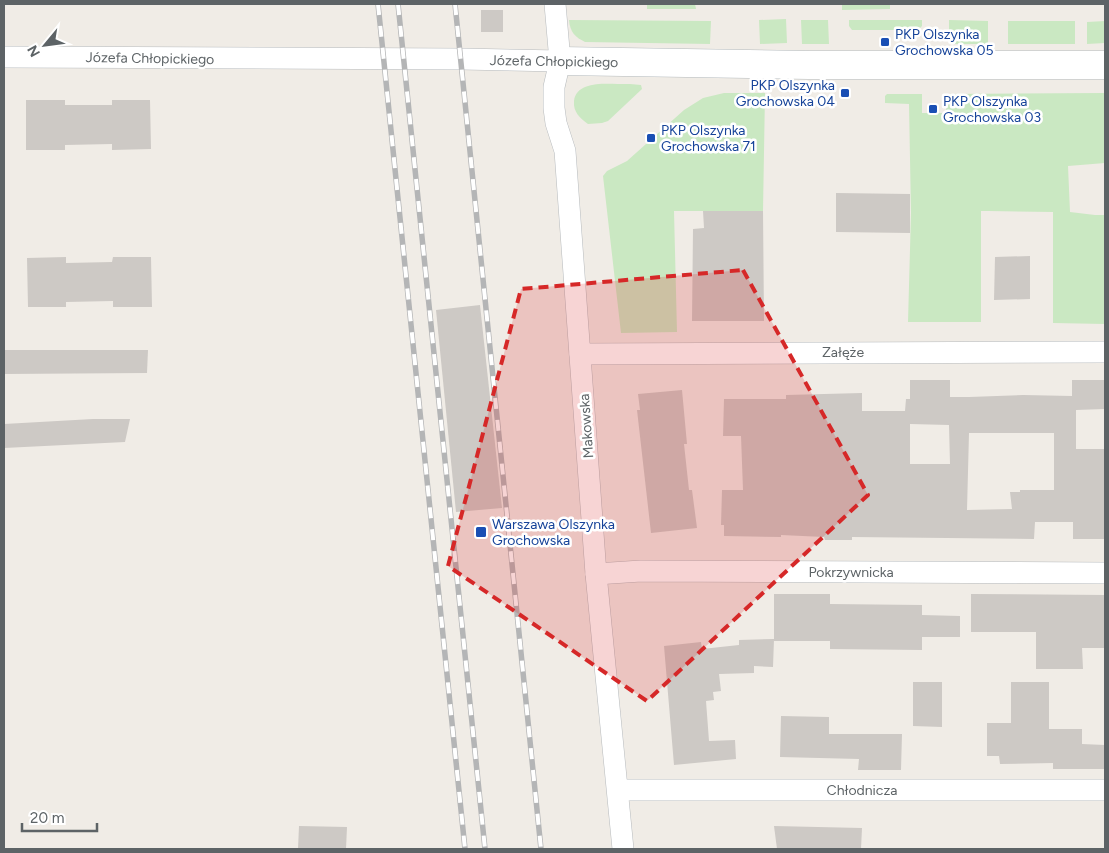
<svg xmlns="http://www.w3.org/2000/svg" width="1109" height="853" font-family="Figtree,sans-serif">
	<style>
		.green { fill: #cae8c2 }
		.building { fill: #cdc9c5; fill-rule: evenodd }
		.lines { fill: none; stroke-linecap: round; stroke-linejoin: round }
		.street-casing { stroke: #b6babd; stroke-width: 22 }
		.secondary-casing { stroke: #b4babd; stroke-width: 29 }
		.street { stroke: #fff; stroke-width: 21 }
		.secondary { stroke: #fff; stroke-width: 28 }
		.rail-casing { stroke: #b4b5b6; stroke-width: 5.5 }
		.rail { stroke: #fff; stroke-width: 4; stroke-dasharray: 11; stroke-linecap: butt }
		.marked { fill: #d62828; fill-opacity: 0.2; stroke: #d62828; stroke-width: 4; stroke-dasharray: 10 6; stroke-linejoin: round }
		.transit-dot { fill: #1a4fb4; stroke: #fff; stroke-width: 2 }
		.labels { text-anchor: middle; stroke-width: 5; stroke-linejoin: round; paint-order: stroke }
		.transit-label { font-size: 14px; fill: #164399; stroke: #fff; text-anchor: start }
		.street-label { font-size: 14px; fill: #5d6366; stroke: #fff }
	</style>
	<rect width="100%" height="100%" fill="#f0ece6"/>
	<g class="green">
		<path d="M647,4H695L696,9H647Z"/>
		<path d="M842,4H890V9L842,10Z"/>
		<path d="M786,19L787,43L760,44L759,20Z"/>
		<path d="M569,20L711,21L710,44L585,42C575,37 570,32 569,20Z"/>
		<path d="M801,20H828L829,44H802Z"/>
		<path d="M849,20H922V26L918,30H852L849,26Z"/>
		<path d="M949,20L988,21V44H949Z"/>
		<rect x="1008" y="21" width="67" height="23"/>
		<path d="M1105,21V43L1087,44V22Z"/>
		<path d="M630,84L641,85L642,89L608,121L602,123L588,124C580,118 573,112 574,101C577,78 613,85 630,84Z"/>
		<path d="M724,93H765L763,211H674L677,332L621,333L603,176L607,171L627,161L684,110L703,98Z"/>
		<path d="M1105,93V163L1068,166L1070,212L1095,215H1105V324L1053,323V212L988,211H981V322H908L911,213L909,104L885,103V96L887,94H922V113H946V94Z"/>
	</g>
	<g class="building">
		<rect x="481" y="10" width="22" height="22"/>
		<path d="M26,100H65V105H112V100H150L151,149L112,150V144L65,145V150H26Z"/>
		<path d="M836,193L910,194V233L836,232Z"/>
		<path d="M703,211H763L764,321H692L693,229L704,228Z"/>
		<path d="M1030,256V299L994,300L995,257Z"/>
		<path d="M66,257V263L112,262L113,257H151L152,307H113V301L66,302V307H28L27,258Z"/>
		<path d="M480,305L502,508L456,512L436,310Z"/>
		<path d="M4,350H148L147,373L4,374Z"/>
		<path d="M910,380H950V397H969L1023,395L1072,396V380H1105V409L1076,410V449H1105V539H1073V522H1035L1034,539L852,537V540H825L824,537L781,535V537L724,536V525H721L722,490H743L741,436H723L724,399H786V395L862,393V411H905L906,399H910ZM910,424L949,425L950,464H910ZM969,433H1054V490H1020V492H1010L1012,509L967,510Z"/>
		<path d="M682,390L687,444H684L689,490H692L697,528L651,533L637,410H640L638,394Z"/>
		<path d="M93,419H130L125,442L4,448V424Z"/>
		<path d="M774,594H830V604L922,605V615L960,616V637H922V650L830,649V641H774Z"/>
		<path d="M971,594L1105,595V648H1082L1083,669H1036V632H971Z"/>
		<path d="M774,639L773,667L754,666V673L719,674L721,691L713,692L714,700L706,701L709,741L735,740L736,759L674,765L664,646L701,642L702,649L739,645V640Z"/>
		<path d="M913,682H942V727L913,726Z"/>
		<path d="M1011,682H1049V729H1082V744L1105,745V769H1053V763L1000,764L999,756H987V723H1011Z"/>
		<path d="M781,716L829,717V734H902L901,770H858L859,759L780,757Z"/>
		<path d="M299,826L347,827L346,849H298Z"/>
		<path d="M774,826L862,828L861,849H777Z"/>
	</g>
	<g class="lines">
		<g class="street-casing">
			<g id="street">
				<path d="M555,4L560,61L554,87V108L556,123L565,151L596,574L623,849"/>
				<path d="M4,57L461,59L560,61"/>
				<path d="M580,354L1105,352"/>
				<path d="M596,574L641,571L1105,573"/>
				<path d="M618,790H1105"/>
			</g>
		</g>
		<g class="secondary-casing">
			<path id="secondary" d="M560,61L809,65H1105"/>
		</g>
		<use href="#street" class="street"/>
		<use href="#secondary" class="secondary"/>
		<g class="rail-casing">
			<g id="rail">
				<path d="M378,4L465,849"/>
				<path d="M398,4L485,849"/>
				<path d="M455,4L541,849"/>
			</g>
		</g>
		<use href="#rail" class="rail"/>
	</g>
	<path class="marked" d="M743,270L868,495L647,701L448,566L521,289Z"/>
	<g class="transit-dot">
		<rect x="880" y="37" width="10" height="10" rx="2.5"/>
		<rect x="840" y="88" width="10" height="10" rx="2.5"/>
		<rect x="928" y="104" width="10" height="10" rx="2.5"/>
		<rect x="646" y="133" width="10" height="10" rx="2.5"/>
		<rect x="475" y="526" width="12" height="12" rx="2.5"/>
	</g>
	<g class="labels">
		<g class="transit-label">
			<text x="895" y="39">PKP Olszynka<tspan x="895" dy="16">Grochowska 05</tspan></text>
			<text x="835" y="90" text-anchor="end">PKP Olszynka<tspan x="835" dy="16">Grochowska 04</tspan></text>
			<text x="943" y="106">PKP Olszynka<tspan x="943" dy="16">Grochowska 03</tspan></text>
			<text x="661" y="135">PKP Olszynka<tspan x="661" dy="16">Grochowska 71</tspan></text>
			<text x="492" y="529">Warszawa Olszynka<tspan x="492" dy="16">Grochowska</tspan></text>
		</g>
		<g class="street-label">
			<text transform="translate(150 58) rotate(1)" y="5">Józefa Chłopickiego</text>
			<text transform="translate(554 61) rotate(1)" y="5">Józefa Chłopickiego</text>
			<text x="843" y="357">Załęże</text>
			<text transform="translate(586 426) rotate(-94)" y="5">Makowska</text>
			<text x="851" y="577">Pokrzywnicka</text>
			<text x="862" y="795">Chłodnicza</text>
		</g>
	</g>
	<rect width="1109" height="853" fill="none" stroke="#5d6366" stroke-width="10"/>
	<g transform="translate(45 45) rotate(241)" stroke="#ffffff" stroke-width="4" paint-order="stroke">
	<path d="M0-4L9 19L0 12L-9 19Z" fill="#5d6366"/>
	<text y="-8" font-size="14" font-weight="bold" text-anchor="middle" fill="#5d6366">N</text>
	</g>
	<path d="M22 823v8h75v-8" fill="none" stroke="#5d6366" stroke-width="2.5"/>
	<text x="30" y="823" font-size="15" fill="#5d6366" stroke="#ffffff" stroke-width="4" paint-order="stroke">20 m</text>
</svg>
